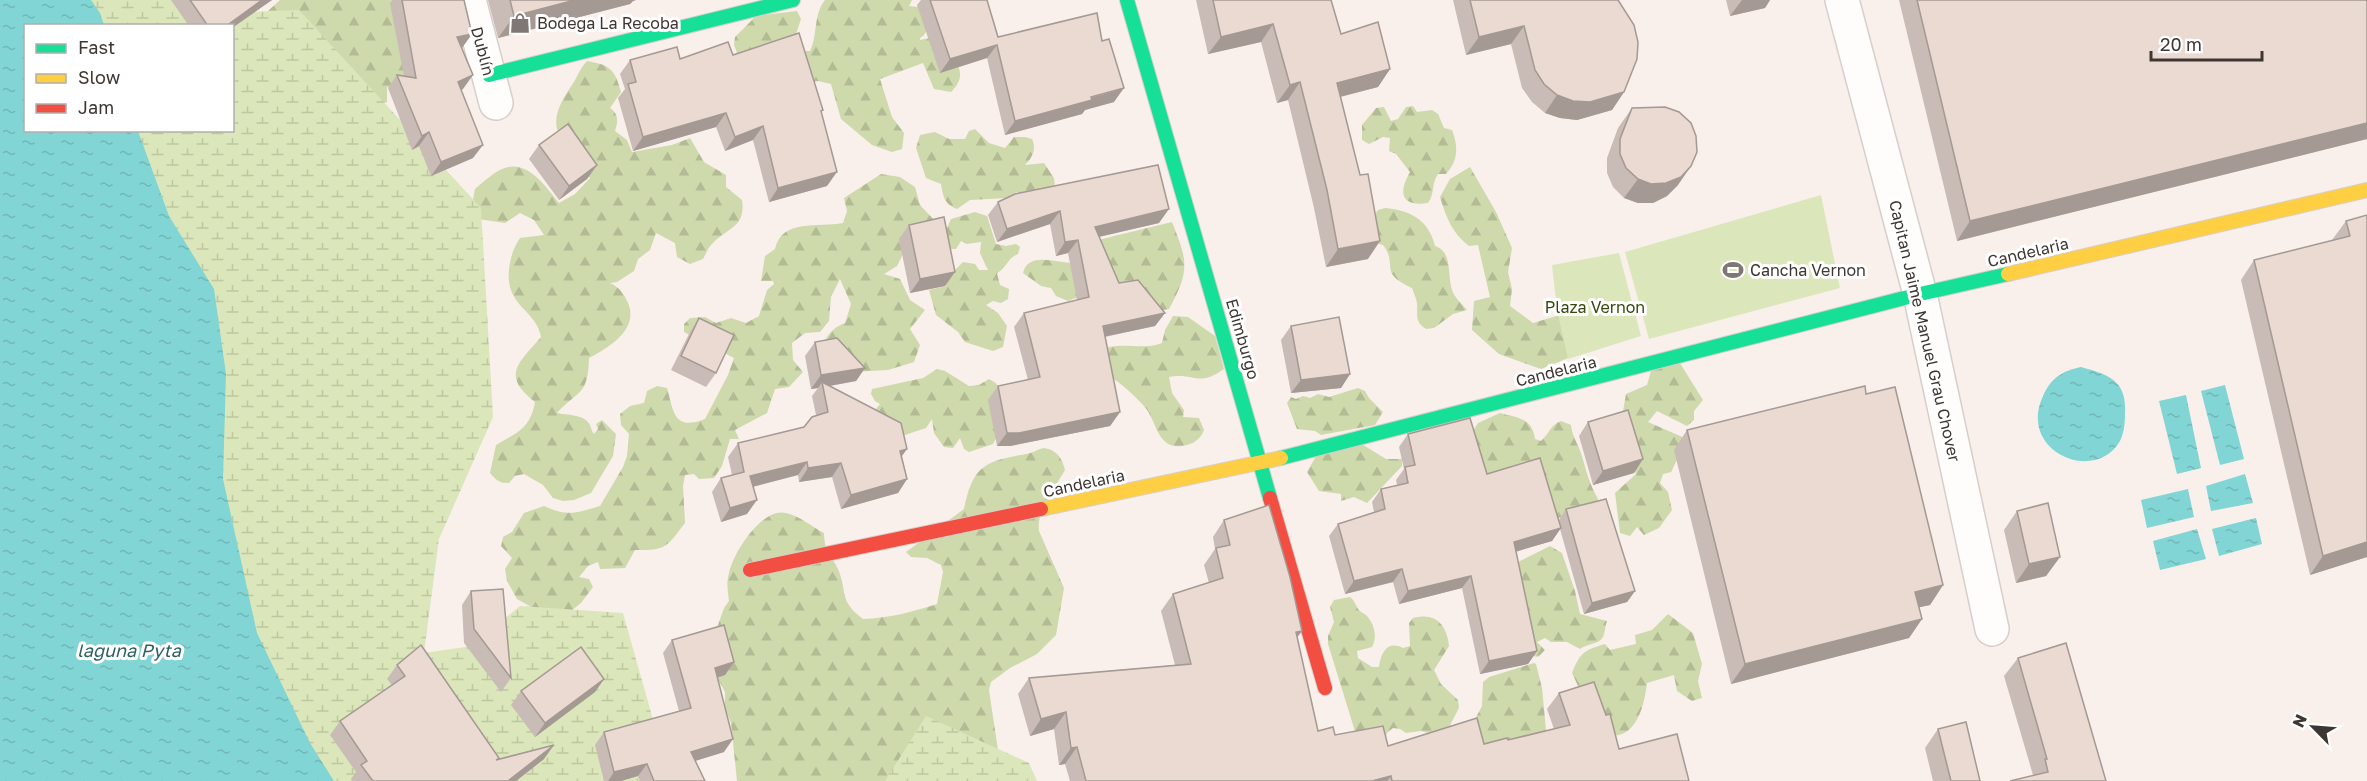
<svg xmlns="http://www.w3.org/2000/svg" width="2367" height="781" font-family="'Golos Text',sans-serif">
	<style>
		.forest { fill: url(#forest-firs) }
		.wetland { fill: url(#wetland-marsh); fill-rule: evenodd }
		.park { fill: #dbe7ba }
		.water { fill: url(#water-ripples) }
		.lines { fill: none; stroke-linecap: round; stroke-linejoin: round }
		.street-casing { stroke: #d6ceca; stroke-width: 36 }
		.fast-casing { stroke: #d6ceca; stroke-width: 16 }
		.slow-casing { stroke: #d6ceca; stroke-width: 16 }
		.jam-casing { stroke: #d6ceca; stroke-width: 16 }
		.street { stroke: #fefdfc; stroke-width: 33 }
		.fast { stroke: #16e098; stroke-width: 14 }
		.slow { stroke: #ffcf43; stroke-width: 14 }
		.jam { stroke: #f24e42; stroke-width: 14 }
		.wall { fill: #c9bbb5 }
		.shaded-wall { fill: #a49993 }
		.building { fill: #eadad2; stroke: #a49993; stroke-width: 1.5 }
		.labels { text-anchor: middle; stroke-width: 6; stroke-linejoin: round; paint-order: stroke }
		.poi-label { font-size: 16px; fill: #3d3632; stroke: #fff; text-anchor: start }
		.street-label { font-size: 16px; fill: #3d3632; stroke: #fff }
		.park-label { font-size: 16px; fill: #36470e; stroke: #fff }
		.water-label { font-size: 18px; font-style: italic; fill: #2e6162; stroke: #fff }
	</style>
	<defs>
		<pattern id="forest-firs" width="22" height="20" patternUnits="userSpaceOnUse" patternTransform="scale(1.5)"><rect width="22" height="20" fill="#ced9ac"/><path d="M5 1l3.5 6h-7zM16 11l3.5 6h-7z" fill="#b2bb94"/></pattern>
		<pattern id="wetland-marsh" width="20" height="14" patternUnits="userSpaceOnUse" patternTransform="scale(1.5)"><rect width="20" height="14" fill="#dbe7ba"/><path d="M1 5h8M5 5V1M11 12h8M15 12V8" fill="none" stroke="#bdc7a0"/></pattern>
		<pattern id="water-ripples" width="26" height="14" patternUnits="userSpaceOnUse" patternTransform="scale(1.5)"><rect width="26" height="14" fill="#81d5d4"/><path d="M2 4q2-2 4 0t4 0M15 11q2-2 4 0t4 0" fill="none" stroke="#70b7b6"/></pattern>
	</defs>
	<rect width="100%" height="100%" fill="#f9f0ec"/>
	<g class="forest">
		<path d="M280,0H397L430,57L395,88L387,87V102L362,115L232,130L233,43Z"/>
		<path d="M825,0H912L909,6L918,7C924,16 933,31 920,38V40L929,38C946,51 975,69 951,92L934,89L923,63L880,79L892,117L904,133L902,149L892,152L872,145L841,119L831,84L818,81L803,84L737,53L734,45L735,37L756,16L797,11L801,19L794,40L802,51H810C818,35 813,15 825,0Z"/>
		<path d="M587,61C610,65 615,69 621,92L610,108C619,114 618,122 615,131L627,140L632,152L672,145L690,138L704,162L726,175V187L742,200C746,227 729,227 713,243C708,247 706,254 703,259L690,264L677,257L675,243L656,233L650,250L638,259L634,271L617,282L610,283C620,288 623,292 628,303C639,329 610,347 589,358C588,396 579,389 557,413C566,415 585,414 590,425C591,428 592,432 594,434L598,429L596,424L602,420L616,434L613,456L591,493L574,500L563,501L553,498L543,485L524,474L515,476L509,483C499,483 496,480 490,473L496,445C518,432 530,429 535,402C501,375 518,364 541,337C536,309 505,307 509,269C511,256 513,249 520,238L544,235L534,220L520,213L505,223L478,219L471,210L475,189C483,182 493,173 502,169C527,158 546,187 559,203L575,194L590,178C564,139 539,132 572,85C578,76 580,68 587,61Z"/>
		<path d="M1413,106L1417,112L1432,110L1438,114L1444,128L1452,130C1458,146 1459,160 1446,174H1438C1431,184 1435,194 1428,203C1401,207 1398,193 1410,172L1396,154L1389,151L1390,138L1383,137L1369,144L1362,140V125L1376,108L1384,107L1391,121L1398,119L1406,107Z"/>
		<path d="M975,129L989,143L1005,148L1014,137H1025L1032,139C1037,149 1032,158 1025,165L1044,163L1054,178L1056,196L1022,200L1017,192L1007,198L970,200L957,209C944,204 943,196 941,184L926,178L916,148L920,135L935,132L949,139H965L969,131Z"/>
		<path d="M1470,167L1496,212L1512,248L1508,272L1512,289L1510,306L1533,323L1563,314L1581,353L1541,369L1499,354L1472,330L1474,301L1490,297L1478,245L1469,246C1452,233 1446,217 1440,197L1450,179Z"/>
		<path d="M881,174L900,177L915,187L920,205L936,222L907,246L897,266L884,274L900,279L910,300L925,310L910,329L920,345L914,362L888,370L851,372L821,349C826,336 832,328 845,323L851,304L840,279L831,297L829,321L820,332L805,333L792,343L793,360L803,372L789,387L775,389L767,413L735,430L739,439H730L722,466L714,478L699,479L694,474L685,475L683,486L685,523C667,546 667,551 635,550L625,568L600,569L598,562L588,566L579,577L589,579L593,587L581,603L571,611L537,610L517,599L507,581L505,569L512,558L501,546L503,537L512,532L524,513L544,506C568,517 576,513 600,506L623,467L627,456L629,434L621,425L620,414L630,406L644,403L647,391L657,386L667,388C674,413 674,431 705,419L728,375L734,358L684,332V324L690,318L705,317L716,323L731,318L746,323L759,316L767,290L774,284L773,281H761L765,256L775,249C782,218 818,228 843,223L847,211L844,198Z"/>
		<path d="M1385,208C1410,210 1429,220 1435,246C1453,252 1447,274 1452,290C1454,297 1462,304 1467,310L1453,314L1434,328L1426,329C1414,321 1418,316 1417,303C1416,298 1414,293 1412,288C1377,272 1399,266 1383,245L1375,243L1365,228L1378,210Z"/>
		<path d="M975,212L987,216L996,244L1006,246L1016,244L1020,247L1018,254C1007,258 1007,268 997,273L1000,285L1009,289L1008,299L1001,303L993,301L986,305L998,313L1007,326L1003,347L993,351L965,342L958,332L936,315L929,290L946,286L945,274L952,269H956L963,262L975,264L979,270H988L980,253L981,242L967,244L961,241L956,249H949L942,239L951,219Z"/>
		<path d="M1172,222C1188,262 1190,270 1169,309L1153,312L1086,294L1068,301L1056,296L1051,288L1041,286L1023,273C1028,250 1059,264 1076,263L1098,240Z"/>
		<path d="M1173,316L1188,317L1215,336L1224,369C1197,388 1195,372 1169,377L1172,393L1184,410L1183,417L1199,418L1204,430C1201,438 1195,443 1187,445C1156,453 1158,421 1144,406C1132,393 1119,381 1104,373L1100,358L1109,347C1129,343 1143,350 1162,343L1165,330Z"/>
		<path d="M1655,357L1678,360L1703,400L1694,411V420L1687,426L1657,411L1648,422L1687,439L1671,472L1663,474L1660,483L1668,492L1672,510L1659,528L1644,535L1637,527L1630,536L1620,533L1615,493L1636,474L1621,423L1626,394L1647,385Z"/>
		<path d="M937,369L945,371L969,386L979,385L989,379C1011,388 999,419 996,438L993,444L969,452L964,449L960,438L953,448L944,447L934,433L932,419L926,428L902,436L871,415L880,404L875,401L871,394L872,389L923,378Z"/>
		<path d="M1358,388L1365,391L1369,398L1383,412L1375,425L1321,435L1315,431L1297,429L1287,403L1291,397L1296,399L1303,396L1310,398L1318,394L1329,397Z"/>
		<path d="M1500,413C1517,418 1532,417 1535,439L1541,441C1549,434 1551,424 1561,421L1571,425C1572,436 1577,442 1581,453C1586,469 1589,484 1598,499L1591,511L1558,518L1487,477L1471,434L1478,423Z"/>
		<path d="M1355,440L1386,459H1402V466L1367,503L1354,497L1341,501V494L1319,491L1307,472L1319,451Z"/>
		<path d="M1044,448C1057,450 1062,458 1065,470C1055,488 1036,510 1039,531L1064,588L1056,635L1037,654L1010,668L991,682L989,690L999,757L1000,781H737L731,723L725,708V692L713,670V639L724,608L729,601C728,592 726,583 729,573C733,553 762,507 786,513C800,516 812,527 824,533C825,556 830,551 838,569C848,593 838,600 863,619C889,618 912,612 937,604L943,572L941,565L927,558L911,557L906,552L964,509C973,465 985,461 1026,454C1033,453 1038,449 1044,448Z"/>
		<path d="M1550,546L1562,553L1575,591L1580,614L1607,621C1605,626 1605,633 1603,637C1600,644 1586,644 1580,649L1567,642H1551L1545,638L1537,642L1545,650L1538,657L1529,655L1512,565Z"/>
		<path d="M1350,597C1355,601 1355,604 1358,609C1360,612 1364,613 1366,615C1374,623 1378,637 1372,647L1357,651L1358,658L1372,667H1379C1381,653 1387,640 1403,648L1410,646L1409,623L1413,618C1435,612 1447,624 1449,646L1434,670L1441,684L1458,700L1459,708L1449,727L1436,735L1421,731L1406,733L1400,729L1393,728L1387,733L1383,747L1358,741L1328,644V636L1334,622L1330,607L1334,600Z"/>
		<path d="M1668,614L1693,633L1702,664L1698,681L1702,698L1692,701L1677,691L1674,675L1647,683C1645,699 1640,727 1622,734C1618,736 1612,735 1608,736L1585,701L1572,673C1580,653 1584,650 1605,644L1610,650L1636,644L1635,635L1652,630Z"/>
		<path d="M1534,663L1536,664L1542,688L1546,730L1549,740L1532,769L1466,736L1482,706L1483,682L1489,677Z"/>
	</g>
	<g class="wetland">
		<path d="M0,0H195L190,14L299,10L481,208L493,417L439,539L424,653L472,646L520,606L623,613L663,755L698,781H0ZM26,26H232V130H26Z"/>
		<path d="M926,716L1029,763L1037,781H885Z"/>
	</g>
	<g class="park">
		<path d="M1821,195L1840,288L1649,339L1625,252Z"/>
		<path d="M1619,253L1641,336L1568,359L1557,310L1552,265Z"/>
	</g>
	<g class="water">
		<path d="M0,0H91L100,13L104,25L26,26V130L138,131L169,216L214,289L226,374L223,479L257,633L310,743L334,781H0Z"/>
		<path d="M2081,367C2110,375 2127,381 2125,414C2125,423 2124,433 2120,441C2095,485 2017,451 2043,396C2051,378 2062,371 2081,367Z"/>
		<path d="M2225,385L2244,459L2220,465L2201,391Z"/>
		<path d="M2186,395L2201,468L2177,474L2159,401Z"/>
		<path d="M2245,474L2253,503L2211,511L2206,486Z"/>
		<path d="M2188,489L2194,517L2147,528L2141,500Z"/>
		<path d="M2256,518L2262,544L2219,556L2212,529Z"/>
		<path d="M2197,529L2206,559L2160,570L2153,541Z"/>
	</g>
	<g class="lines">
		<g class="street-casing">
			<g id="street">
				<path d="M469,0L496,103"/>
				<path d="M1842,0L1920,294L1992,629"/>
			</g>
		</g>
		<g class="fast-casing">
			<g id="fast">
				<path d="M1127,0L1270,498"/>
				<path d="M489,75L793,0"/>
				<path d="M1281,458L1920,294L2008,274"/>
			</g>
		</g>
		<g class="slow-casing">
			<g id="slow">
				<path d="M2008,274L2367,190"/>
				<path d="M1041,509L1281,458"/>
			</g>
		</g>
		<g class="jam-casing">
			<g id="jam">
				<path d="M1270,498L1325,688"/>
				<path d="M750,570L1041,509"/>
			</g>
		</g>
		<use href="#street" class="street"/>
		<use href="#fast" class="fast"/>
		<use href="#slow" class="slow"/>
		<use href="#jam" class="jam"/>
	</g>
	<g class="wall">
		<path d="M171,0H272L232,28V26H189Z"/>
		<path d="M393,0H464L472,34L461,48L463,89L461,90L473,158L431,176L419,146L412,150L388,88L397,75L404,76L390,3Z"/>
		<path d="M488,0H636L633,1L630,4L498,38Z"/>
		<path d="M921,0H987L998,37L1114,102L1085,110L1082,114L1005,135L987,58L940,73L917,5Z"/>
		<path d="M1196,0H1331L1341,34L1390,69L1378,87L1340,97L1368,259L1326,267L1314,208L1288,100L1277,103L1261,42L1208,54Z"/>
		<path d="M1453,0H1618L1624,92L1612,110L1577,120L1560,118L1545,113L1532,102L1522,88L1511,44L1466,55Z"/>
		<path d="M1726,0H1770L1765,8L1730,16Z"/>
		<path d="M1899,0H2367V139L1957,241Z"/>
		<path d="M733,55L821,113L827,186L769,202L753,140L725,151L716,127L633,151L618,98L625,89L620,74L630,60L680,59Z"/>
		<path d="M1632,108L1678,185L1667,196L1653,203H1638L1624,198L1613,187L1607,173V158L1618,128Z"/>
		<path d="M539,145L597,165L587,179L559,200L529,159Z"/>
		<path d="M998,202L1159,223L1099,237L1119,283L1165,313L1155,326L1105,337L1120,412L1110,426L1010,446H997L988,400L998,386L1028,380L1014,327L1024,313L1077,300L1068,253L1056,256L1050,224L997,242L988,215Z"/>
		<path d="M2367,215V557L2310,575L2241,280L2254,260L2332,240L2346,221Z"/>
		<path d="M909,225L945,286L910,293L899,239Z"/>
		<path d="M699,318L716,373L706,387L671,370L690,332Z"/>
		<path d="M1291,326L1350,374L1341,388L1291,393L1281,340Z"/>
		<path d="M815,342L865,368L856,381L830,386L902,456L907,479L898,493L841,509L832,477L799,482L798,475L753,487L747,514L721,522L712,492L721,478L732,475L728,457L738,443L804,427L816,415L812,396L818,388L811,389L805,356Z"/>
		<path d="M1866,394L1943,585L1930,605L1919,607L1922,619L1909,638L1731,684L1674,450L1687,430Z"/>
		<path d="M1588,422L1643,459L1634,473L1593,485L1579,436Z"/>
		<path d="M1408,434L1487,474L1559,520L1566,509L1635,591L1627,602L1584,614L1560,529L1552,541L1516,551L1537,651L1528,664L1480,674L1462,588L1399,604L1393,582L1345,594L1329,536L1338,524L1374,512L1372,502L1381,489L1397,485L1396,480L1404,469L1399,447Z"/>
		<path d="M2017,511L2060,557L2046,576L2016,583L2004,530Z"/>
		<path d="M1224,520L1297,638L1318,731L1388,746L1484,744L1508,740L1554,729L1547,709L1559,693L1606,715L1619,749L1689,781H1070L1065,764L1059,765L1054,729L1030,736L1018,694L1029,678L1175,665L1161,611L1173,594L1209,583L1204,565L1215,549L1213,537Z"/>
		<path d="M471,591L511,678L501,692L464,643L462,605Z"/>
		<path d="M672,640L734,662L725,675L717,678L724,752L695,761L705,781H640L638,776L621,781H604L595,745L604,732L679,711L663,653Z"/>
		<path d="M2018,658L2106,781L2033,775L2004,676Z"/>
		<path d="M397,665L497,760L544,759L516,781H352L351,779L356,772L330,735L340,721L392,685L387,679Z"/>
		<path d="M604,679L595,692L535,737L511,705L521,691Z"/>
		<path d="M1938,729L1980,781H1933L1925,748Z"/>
	</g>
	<g class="shaded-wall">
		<path d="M262,0H272L232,28V26H226Z"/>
		<path d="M575,0H636L633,1L630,4L498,38L514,16Z"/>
		<path d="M1742,0H1770L1765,8L1730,16Z"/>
		<path d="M1273,24L1261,42L1208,54L1221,37Z"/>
		<path d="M1524,26L1511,44L1466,55L1479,37Z"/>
		<path d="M472,34L462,48L447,51L457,37Z"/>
		<path d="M997,45L987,58L940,73L950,59Z"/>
		<path d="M1390,69L1378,87L1324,101L1337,83Z"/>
		<path d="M473,75L463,89L448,96L458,82Z"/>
		<path d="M1300,82L1288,100L1277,103L1290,85Z"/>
		<path d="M1124,88L1114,102L1085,110L1082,114L1005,135L1015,121Z"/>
		<path d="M1624,92L1612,110L1577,120L1560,118L1545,113L1557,95Z"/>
		<path d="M726,113L716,127L633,151L643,137Z"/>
		<path d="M2367,123V139L1957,241L1970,221Z"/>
		<path d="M763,126L753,140L725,151L735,137Z"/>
		<path d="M429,132L419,146L412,150L422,136Z"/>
		<path d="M483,145L473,158L431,176L441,162Z"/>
		<path d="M597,165L587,179L559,200L569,186Z"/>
		<path d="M1691,166L1678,185L1667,196L1653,203H1638L1624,198L1638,179Z"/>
		<path d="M837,172L827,186L769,202L778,188Z"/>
		<path d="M1169,209L1159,223L1085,240L1095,227Z"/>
		<path d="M1060,211L1050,224L997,242L1007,229Z"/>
		<path d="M1078,240L1068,253L1056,256L1065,242Z"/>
		<path d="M1380,241L1368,259L1326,267L1338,249Z"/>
		<path d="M955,272L945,286L910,293L920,279Z"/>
		<path d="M1165,313L1155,326L1093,339L1103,326Z"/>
		<path d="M865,368L856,381L823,387L822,382L818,388L811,389L821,375Z"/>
		<path d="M1350,374L1341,388L1291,393L1301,380Z"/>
		<path d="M1120,412L1110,426L1010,446H997L1007,433Z"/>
		<path d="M907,449L897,463L900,451Z"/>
		<path d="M1643,459L1634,473L1593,485L1603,471Z"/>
		<path d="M807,462L798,475L740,490L750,476Z"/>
		<path d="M841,463L832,477L799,482L808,468Z"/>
		<path d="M907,479L898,493L841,509L851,495Z"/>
		<path d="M757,500L747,514L721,522L730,508Z"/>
		<path d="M1561,528L1552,541L1505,555L1514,542Z"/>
		<path d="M2367,542V557L2310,575L2323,556Z"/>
		<path d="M2060,557L2046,576L2016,583L2029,564Z"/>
		<path d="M1402,569L1393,582L1345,594L1354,581Z"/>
		<path d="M1471,576L1462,588L1399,604L1408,591Z"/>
		<path d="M1943,585L1930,605L1902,611L1915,592Z"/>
		<path d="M1635,591L1627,602L1584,614L1592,603Z"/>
		<path d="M1922,619L1909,638L1731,684L1745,664Z"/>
		<path d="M1302,631L1290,647L1296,632Z"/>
		<path d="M1537,651L1528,664L1480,674L1489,661Z"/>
		<path d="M734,662L725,675L706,681L715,668Z"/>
		<path d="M604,679L595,692L535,737L545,723Z"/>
		<path d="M1066,712L1054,729L1030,736L1041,719Z"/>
		<path d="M733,739L724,752L682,765L691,752Z"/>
		<path d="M554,745L544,759L516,781H508Z"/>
		<path d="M1077,747L1065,764L1059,765L1071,748Z"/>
		<path d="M647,764L638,776L621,781H608L614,772Z"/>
		<path d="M1391,776L1387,781H1372Z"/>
	</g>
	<g class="building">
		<path d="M190,0H262L226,26H208Z"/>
		<path d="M402,0H464L472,34L457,37L473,75L458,82L483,145L441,162L429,132L422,136L397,75L416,78Z"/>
		<path d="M510,0H575L514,16Z"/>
		<path d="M930,0H987L998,37L1097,13L1102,41L1109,39L1124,88L1091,97L1092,100L1015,121L997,45L950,59Z"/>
		<path d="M1213,0H1331L1341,34L1378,22L1390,69L1337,83L1360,175L1368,174L1380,241L1338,249L1327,190L1300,82L1290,85L1273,24L1221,37Z"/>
		<path d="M1470,0H1618L1634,25L1638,42L1637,59L1624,92L1590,102L1573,101L1557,95L1544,84L1535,70L1524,26L1479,37Z"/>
		<path d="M1917,0H2367V123L1970,221Z"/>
		<path d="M799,33L823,110L821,111L837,172L778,188L763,126L735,137L726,113L643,137L628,84L636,82L630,60L677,47L680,59L728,42L733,55Z"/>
		<path d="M1665,107L1679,112L1691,123L1696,136L1697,152L1691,166L1681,177L1666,183L1651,184L1638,179L1626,168L1620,154V139L1632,108Z"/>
		<path d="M568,124L597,165L569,186L539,145Z"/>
		<path d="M1158,165L1169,209L1095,227L1119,283L1138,280L1165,313L1103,326L1120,412L1019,433H1007L998,386L1040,377L1024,313L1089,297L1078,240L1065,242L1060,211L1007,229L998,202L1015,194Z"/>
		<path d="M2367,215V542L2323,556L2254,260L2350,236L2346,221Z"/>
		<path d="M944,217L955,272L920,279L909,225Z"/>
		<path d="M1339,317L1350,374L1301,380L1291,326Z"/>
		<path d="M699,318L734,335L716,373L681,356Z"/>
		<path d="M837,338L865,368L821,375L815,342Z"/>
		<path d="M822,382L901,423L907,449L900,451L907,479L851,495L841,463L808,468L807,462L750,476L757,500L730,508L721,478L744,472L738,443L804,427L812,417L828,412Z"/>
		<path d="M1865,386L1866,394L1895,387L1943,585L1915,592L1922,619L1745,664L1687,430Z"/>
		<path d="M1628,410L1643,459L1603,471L1588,422Z"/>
		<path d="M1470,418L1487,474L1540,458L1561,528L1514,542L1537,651L1489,661L1471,576L1408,591L1402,569L1354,581L1338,524L1385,509L1381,489L1408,483L1405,467L1415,465L1408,434Z"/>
		<path d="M1606,499L1635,591L1592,603L1566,509Z"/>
		<path d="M2048,503L2060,557L2029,564L2017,511Z"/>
		<path d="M1269,505L1290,577L1302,631L1296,632L1318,731L1333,727L1335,735L1383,726L1388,746L1477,718L1484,744L1507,738L1508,740L1570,725L1559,693L1594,682L1606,715L1610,714L1619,749L1677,734L1689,781H1392L1391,776L1372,781H1086L1077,747L1071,748L1066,712L1041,719L1029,678L1191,664L1173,594L1223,578L1216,548L1230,545L1224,520Z"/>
		<path d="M503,589L511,678L474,629L471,591Z"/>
		<path d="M724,625L734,662L715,668L733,739L691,752L705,781H654L647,764L614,772L604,732L691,708L672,640Z"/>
		<path d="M2066,643L2106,781H2010L2048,772L2045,759H2047L2018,658Z"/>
		<path d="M421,645L499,758L496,760L554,745L508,781H373L361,765L367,761L340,721L405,676L397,665Z"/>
		<path d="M581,647L604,679L545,723L521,691Z"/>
		<path d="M1966,722L1980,781H1951L1938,729Z"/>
	</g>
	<defs>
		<g id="shop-bare" transform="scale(1.62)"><path d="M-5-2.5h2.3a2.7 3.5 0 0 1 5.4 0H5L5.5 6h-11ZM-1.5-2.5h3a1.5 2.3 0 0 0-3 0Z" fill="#7f7773" stroke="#fff" stroke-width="2.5" paint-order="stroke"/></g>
		<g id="stadium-bare" transform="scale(1.62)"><path d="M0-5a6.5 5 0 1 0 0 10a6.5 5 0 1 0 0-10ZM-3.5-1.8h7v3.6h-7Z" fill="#7f7773" stroke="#fff" stroke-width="2.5" paint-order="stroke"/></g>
	</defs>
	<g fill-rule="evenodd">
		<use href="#shop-bare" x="520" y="23"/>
		<use href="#stadium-bare" x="1733" y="270"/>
	</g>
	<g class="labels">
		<g class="poi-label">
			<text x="537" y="29">Bodega La Recoba</text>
			<text x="1750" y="276">Cancha Vernon</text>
		</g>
		<g class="street-label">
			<text transform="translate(483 51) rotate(75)" y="6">Dublín</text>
			<text transform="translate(2028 252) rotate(-13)" y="6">Candelaria</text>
			<text transform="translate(1925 331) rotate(77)" y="6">Capitan Jaime Manuel Grau Chover</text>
			<text transform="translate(1243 339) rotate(74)" y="6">Edimburgo</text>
			<text transform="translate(1556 371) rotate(-14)" y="6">Candelaria</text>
			<text transform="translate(1084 483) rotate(-12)" y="6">Candelaria</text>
		</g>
		<g class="park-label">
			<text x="1595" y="313">Plaza Vernon</text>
		</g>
		<g class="water-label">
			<text x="129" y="657">laguna Pyta</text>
		</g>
	</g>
	<rect x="24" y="24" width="210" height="108" fill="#ffffff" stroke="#b1afad" stroke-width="1.5"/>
	<rect x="36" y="44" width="30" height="9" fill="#16e098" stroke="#b1afad" stroke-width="1.5"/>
	<text x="78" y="54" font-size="18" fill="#3d3632">Fast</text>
	<rect x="36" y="74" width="30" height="9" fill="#ffcf43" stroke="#b1afad" stroke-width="1.5"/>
	<text x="78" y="84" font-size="18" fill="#3d3632">Slow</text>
	<rect x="36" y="104" width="30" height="9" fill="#f24e42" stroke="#b1afad" stroke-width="1.5"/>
	<text x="78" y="114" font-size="18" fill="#3d3632">Jam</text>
	<g transform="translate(2313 727) rotate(295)" stroke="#ffffff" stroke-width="4.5" paint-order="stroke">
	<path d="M0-4.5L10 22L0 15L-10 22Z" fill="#3d3632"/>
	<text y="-9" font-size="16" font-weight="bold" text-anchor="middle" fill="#3d3632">N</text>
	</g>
	<path d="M2151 51v9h111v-9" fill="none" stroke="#3d3632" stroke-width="3"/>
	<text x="2160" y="51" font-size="18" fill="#3d3632" stroke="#ffffff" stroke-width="4.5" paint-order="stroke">20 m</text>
</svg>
